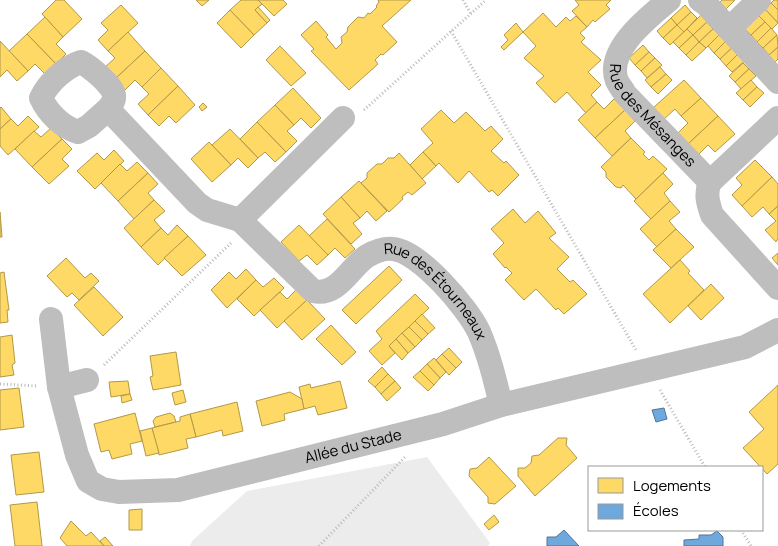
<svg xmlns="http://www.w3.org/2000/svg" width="778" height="546" font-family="Manrope,sans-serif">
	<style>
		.green { fill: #ececec }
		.homes { fill: #ffd966; stroke: #b29847 }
		.schools { fill: #6fa8dc; stroke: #4e769a }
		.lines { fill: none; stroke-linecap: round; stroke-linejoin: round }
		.path { stroke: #b9b9b9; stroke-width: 3; stroke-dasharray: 1 2.5; stroke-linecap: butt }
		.minor { stroke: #bebebe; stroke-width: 24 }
		.labels { text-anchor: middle; stroke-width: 5; stroke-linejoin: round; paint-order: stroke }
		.street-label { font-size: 15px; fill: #000; stroke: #fff }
	</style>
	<rect width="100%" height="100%" fill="#fff"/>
	<path class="green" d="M427,457L490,543L488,546H190L192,541L247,491Z"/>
	<g class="homes">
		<path d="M56,0H64L82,19L63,37L42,14Z"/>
		<path d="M196,0H209L202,6Z"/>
		<path d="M241,0H258L262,4L255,10L267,23L254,35L230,10Z"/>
		<path d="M258,0H283L287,4L274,16Z"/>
		<path d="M378,0H411L382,26L397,42L383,55L381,54L375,60L378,64L349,90L311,51L314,49L301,35L316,21L328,35L326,37L336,49L342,43L341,37L347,32L348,27L358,17L364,18L368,13L370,14L377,7L376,6L379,2Z"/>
		<path d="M575,0H611L606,5L610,9L595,22L593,20L587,27L572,11L579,5Z"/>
		<path d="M722,0H735L726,9L720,2Z"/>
		<path d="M774,0H778V10L771,3Z"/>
		<path d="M771,3L778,10V23L765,9Z"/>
		<path d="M121,5L138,23L108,51L98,40L108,30L101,23Z"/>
		<path d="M685,5L691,12L677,25L671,18Z"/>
		<path d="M258,7L270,20L267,23L255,10Z"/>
		<path d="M765,9L778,23L772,29L758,15Z"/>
		<path d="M230,10L254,35L241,48L217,23Z"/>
		<path d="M691,12L697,18L684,32L677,25Z"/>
		<path d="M543,13L556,27L566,17L570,21L576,16L587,27L580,33L585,38L581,42L601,60L588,72L601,85L591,95L597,102L586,113L567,92L555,103L536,83L544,76L524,58L536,46L523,32Z"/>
		<path d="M701,15L707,22L693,35L687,29Z"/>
		<path d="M758,15L765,22L751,35L744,28Z"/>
		<path d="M45,17L63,37L56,44L66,54L56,64L27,34Z"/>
		<path d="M671,18L677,25L663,38L657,31Z"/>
		<path d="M707,22L713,29L699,42L693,35Z"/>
		<path d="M765,22L771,28L757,42L751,35Z"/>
		<path d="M516,23L523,32L504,50L501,47L508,40L504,35Z"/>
		<path d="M677,25L684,32L670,45L663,38Z"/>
		<path d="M771,28L777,35L763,48L757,42Z"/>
		<path d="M687,29L693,35L679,48L673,42Z"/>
		<path d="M713,29L719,35L706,48L699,42Z"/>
		<path d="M128,32L145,51L115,79L104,68L115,58L108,51Z"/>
		<path d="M721,33L728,39L714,53L708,46Z"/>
		<path d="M27,34L56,64L45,74L35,64L28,71L9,51Z"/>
		<path d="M693,35L699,42L686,55L679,48Z"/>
		<path d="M777,35L778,47L769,55L763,48Z"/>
		<path d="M728,39L734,46L720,59L714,53Z"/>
		<path d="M0,41L28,71L17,81L7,70L0,77Z"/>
		<path d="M699,42L706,48L692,61L686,55Z"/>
		<path d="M643,45L649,52L635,65L629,58Z"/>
		<path d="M280,46L306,73L291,86L266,60Z"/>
		<path d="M734,46L740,52L726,66L720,59Z"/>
		<path d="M778,47V59L773,64L767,57Z"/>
		<path d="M145,51L161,68L142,87L135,80L125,90L115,79Z"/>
		<path d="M649,52L655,58L641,71L635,65Z"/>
		<path d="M740,52L747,59L732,72L726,66Z"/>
		<path d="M655,58L662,65L647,78L641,71Z"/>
		<path d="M743,63L749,69L735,82L729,76Z"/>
		<path d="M660,67L666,74L651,87L645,80Z"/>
		<path d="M161,68L178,86L148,115L138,104L149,94L142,87Z"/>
		<path d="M749,69L756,76L741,89L735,82Z"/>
		<path d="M666,74L672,80L658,94L651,87Z"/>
		<path d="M684,80L701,98L681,116L675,109L664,119L653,108Z"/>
		<path d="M751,80L757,87L743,100L736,93Z"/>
		<path d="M178,86L195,105L176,123L169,116L159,126L148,115Z"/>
		<path d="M757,87L764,93L750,107L743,100Z"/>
		<path d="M293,88L321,118L311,128L301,118L294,125L275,105Z"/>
		<path d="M701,98L718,116L688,144L678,133L688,123L681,116Z"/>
		<path d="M614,99L625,110L595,138L578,120L597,102L604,109Z"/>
		<path d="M203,103L207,107L202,111L199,107Z"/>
		<path d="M275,105L294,125L287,131L297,141L286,152L257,122Z"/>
		<path d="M1,107L11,119L0,129V108Z"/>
		<path d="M441,110L454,123L466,112L485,131L491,126L503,139L491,151L504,163L506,161L519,175L498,196L492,190L489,192L469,171L458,183L439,163L436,166L423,152L433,143L421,129Z"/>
		<path d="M625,110L635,121L625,131L631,138L612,156L595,138Z"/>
		<path d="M28,116L39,127L8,155L0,146V129L11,119L18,126Z"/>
		<path d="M718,116L735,134L715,152L708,145L698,155L688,144Z"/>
		<path d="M257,122L286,152L275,162L265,152L258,158L240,139Z"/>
		<path d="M51,128L62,139L32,167L15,149L34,131L41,137Z"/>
		<path d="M230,129L258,158L248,168L238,158L231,165L212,145Z"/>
		<path d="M631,138L645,152L643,154L649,160L653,156L667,169L636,199L623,185L621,188L616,187L606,177V172L601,167Z"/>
		<path d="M62,139L72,149L62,159L69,166L49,184L32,167Z"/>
		<path d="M209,142L231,165L212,182L191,159Z"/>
		<path d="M114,150L124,161L95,189L77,171L97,153L104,160Z"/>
		<path d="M423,152L436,166L422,179L410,165Z"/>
		<path d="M399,153L426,183L412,195L408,192L402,197L403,199L389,212L361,183L367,178V173L377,164H382L388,158H394Z"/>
		<path d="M755,160L772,177L742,206L732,195L742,185L736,178Z"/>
		<path d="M137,162L148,173L118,201L101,183L120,164L127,171Z"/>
		<path d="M148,173L158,184L148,193L154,200L134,219L118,201Z"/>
		<path d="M663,173L673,184L664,193L670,201L651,219L634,201Z"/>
		<path d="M772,177L778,184V206L769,214L763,207L752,217L742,206Z"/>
		<path d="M359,181L387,211L376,221L367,211L360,218L341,197Z"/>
		<path d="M341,197L360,218L353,223L362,234L351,244L323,214Z"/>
		<path d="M154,200L165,211L154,220L161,228L141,247L124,228Z"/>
		<path d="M670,201L680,212L669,221L676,229L657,247L640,229Z"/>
		<path d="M778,206V239L776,242L765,230L776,221L769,214Z"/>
		<path d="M513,209L525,223L538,211L556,233L549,238L569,257L557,269L570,282L573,280L587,294L564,314L558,308L556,310L536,289L524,300L505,280L512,273L506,267L505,268L493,254L504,243L491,229Z"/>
		<path d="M0,212L2,237H0Z"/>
		<path d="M327,219L355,249L345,258L335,248L328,255L309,236Z"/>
		<path d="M177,225L188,236L158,265L141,247L161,228L168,235Z"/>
		<path d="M299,225L328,255L317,265L307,255L299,261L281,242Z"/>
		<path d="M676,229L694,247L671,268L653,250Z"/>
		<path d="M188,236L206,255L182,276L164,258Z"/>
		<path d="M778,253V265L772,258Z"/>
		<path d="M66,258L85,278L91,273L99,281L79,300L72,293L67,297L47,276Z"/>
		<path d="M680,260L690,271L688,273L704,290L670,323L643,294Z"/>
		<path d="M389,266L402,280L356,324L342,310Z"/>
		<path d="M246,269L256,280L227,308L211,290L229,272L236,279Z"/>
		<path d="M4,272L9,310H7L8,322L0,323V273Z"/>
		<path d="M274,278L284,288L254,316L237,299L256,280L263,287Z"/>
		<path d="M711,284L724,298L701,320L688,306Z"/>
		<path d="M94,287L123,317L103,336L74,305Z"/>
		<path d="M297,289L307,300L277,328L260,310L280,292L287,299Z"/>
		<path d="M415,294L429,308L389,346L395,353L382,365L369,351L382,339L376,331Z"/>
		<path d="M307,300L325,319L302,340L284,321Z"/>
		<path d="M422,314L435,328L428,334L415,321Z"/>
		<path d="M415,321L428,334L422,340L409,327Z"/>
		<path d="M331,325L356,352L342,365L316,339Z"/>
		<path d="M409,327L422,340L415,347L402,333Z"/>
		<path d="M402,333L415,347L408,353L396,339Z"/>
		<path d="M12,335L15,363L12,365L14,375L0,377V337Z"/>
		<path d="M396,339L408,353L402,360L389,346Z"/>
		<path d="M449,348L462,362L456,368L442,354Z"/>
		<path d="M176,352L181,385L153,390L150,377L153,376L150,356Z"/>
		<path d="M442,354L456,368L449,375L436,360Z"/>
		<path d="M434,358L446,372L440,378L427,364Z"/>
		<path d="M427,364L440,378L434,385L420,371Z"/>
		<path d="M382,367L388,374L375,387L368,381Z"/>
		<path d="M420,371L434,385L428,391L413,377Z"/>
		<path d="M388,374L395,381L381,394L375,387Z"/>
		<path d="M128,381L130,394L111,397L109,382Z"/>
		<path d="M340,381L347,408L318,415L315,406L304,409L299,387L310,384L311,388Z"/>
		<path d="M395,381L401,388L387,401L381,394Z"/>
		<path d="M778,385V464L767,474L743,448L764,429L749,412Z"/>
		<path d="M19,388L24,427L0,430V390Z"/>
		<path d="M183,390L186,402L175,405L172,393Z"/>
		<path d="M290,392L302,399L304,409L284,414L285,420L262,426L256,401Z"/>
		<path d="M130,394L132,400L122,403L121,396Z"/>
		<path d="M237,402L243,431L223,436L222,430L196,437L190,414Z"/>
		<path d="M135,413L142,441L130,444L132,454L112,459L109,450L101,452L94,424Z"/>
		<path d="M170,413L174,416L176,422L155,427L153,421L156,417Z"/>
		<path d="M190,414L196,437L186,439L188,448L159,455L152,428L180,421V417Z"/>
		<path d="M152,428L159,453L146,456L140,431Z"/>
		<path d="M558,438H567L566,445L577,458L535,496L518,476V468H525L531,463L532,456L539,455Z"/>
		<path d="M39,452L44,492L16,495L11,455Z"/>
		<path d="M489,457L516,486L495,504L488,503V497L469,476L470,469L477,468Z"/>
		<path d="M37,502L42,546H15L10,505Z"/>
		<path d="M142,509V530H129V510Z"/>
		<path d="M494,515L499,522L489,530L484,524Z"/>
		<path d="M71,521L86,536L91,532L104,546H67L60,538Z"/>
		<path d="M105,537L113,546H104L100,541Z"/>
	</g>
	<g class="schools">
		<path d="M664,408L667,419L656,422L652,410Z"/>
		<path d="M564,530L579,546H547V537H556Z"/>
		<path d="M717,531L723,537V546H684V540L699,539V535H711Z"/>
	</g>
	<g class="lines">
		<g class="path">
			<path d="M463,0L471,14"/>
			<path d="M451,31L636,350"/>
			<path d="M364,110L486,0"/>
			<path d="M104,365L231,243"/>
			<path d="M0,384L38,386"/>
			<path d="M660,390L705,467"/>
			<path d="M741,530L751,546"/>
			<path d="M319,546L405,457"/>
		</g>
		<g class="minor">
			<path id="s1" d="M669,0C649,17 605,50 617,81C619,85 623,90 625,94L710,182"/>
			<path d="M700,0L706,4L778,82"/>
			<path d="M729,29L759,0"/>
			<path id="s2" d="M108,109L89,126L78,132C62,127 48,113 41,98C48,83 65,67 81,62C89,66 113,85 114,95C115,101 111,105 108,109L197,203L207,210L240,220L313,291C338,297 349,268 367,256C374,252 385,248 393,249C419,251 468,308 479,332C489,355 495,380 501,405"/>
			<path d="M778,118L710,182C705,194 708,203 712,215L778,288"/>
			<path d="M240,220L343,118"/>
			<path id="s3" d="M51,319L59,387L77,455L88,481L102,489L119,492L178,490L443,424L501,405L745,347L778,330"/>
			<path d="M59,387L87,380"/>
		</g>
	</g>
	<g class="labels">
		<g class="street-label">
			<text dy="5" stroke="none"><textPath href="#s1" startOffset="150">Rue des Mésanges</textPath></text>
			<text dy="5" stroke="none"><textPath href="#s2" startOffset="641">Rue des Étourneaux</textPath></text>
			<text dy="5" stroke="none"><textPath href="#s3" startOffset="440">Allée du Stade</textPath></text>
		</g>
	</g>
	<rect x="588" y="466" width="175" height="65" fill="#ffffff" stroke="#999999"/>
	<rect x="598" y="478" width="25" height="15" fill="#ffd966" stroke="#999999"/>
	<text x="633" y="491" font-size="15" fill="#000000">Logements</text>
	<rect x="598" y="504" width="25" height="15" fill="#6fa8dc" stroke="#999999"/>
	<text x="633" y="516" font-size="15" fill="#000000">Écoles</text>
</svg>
